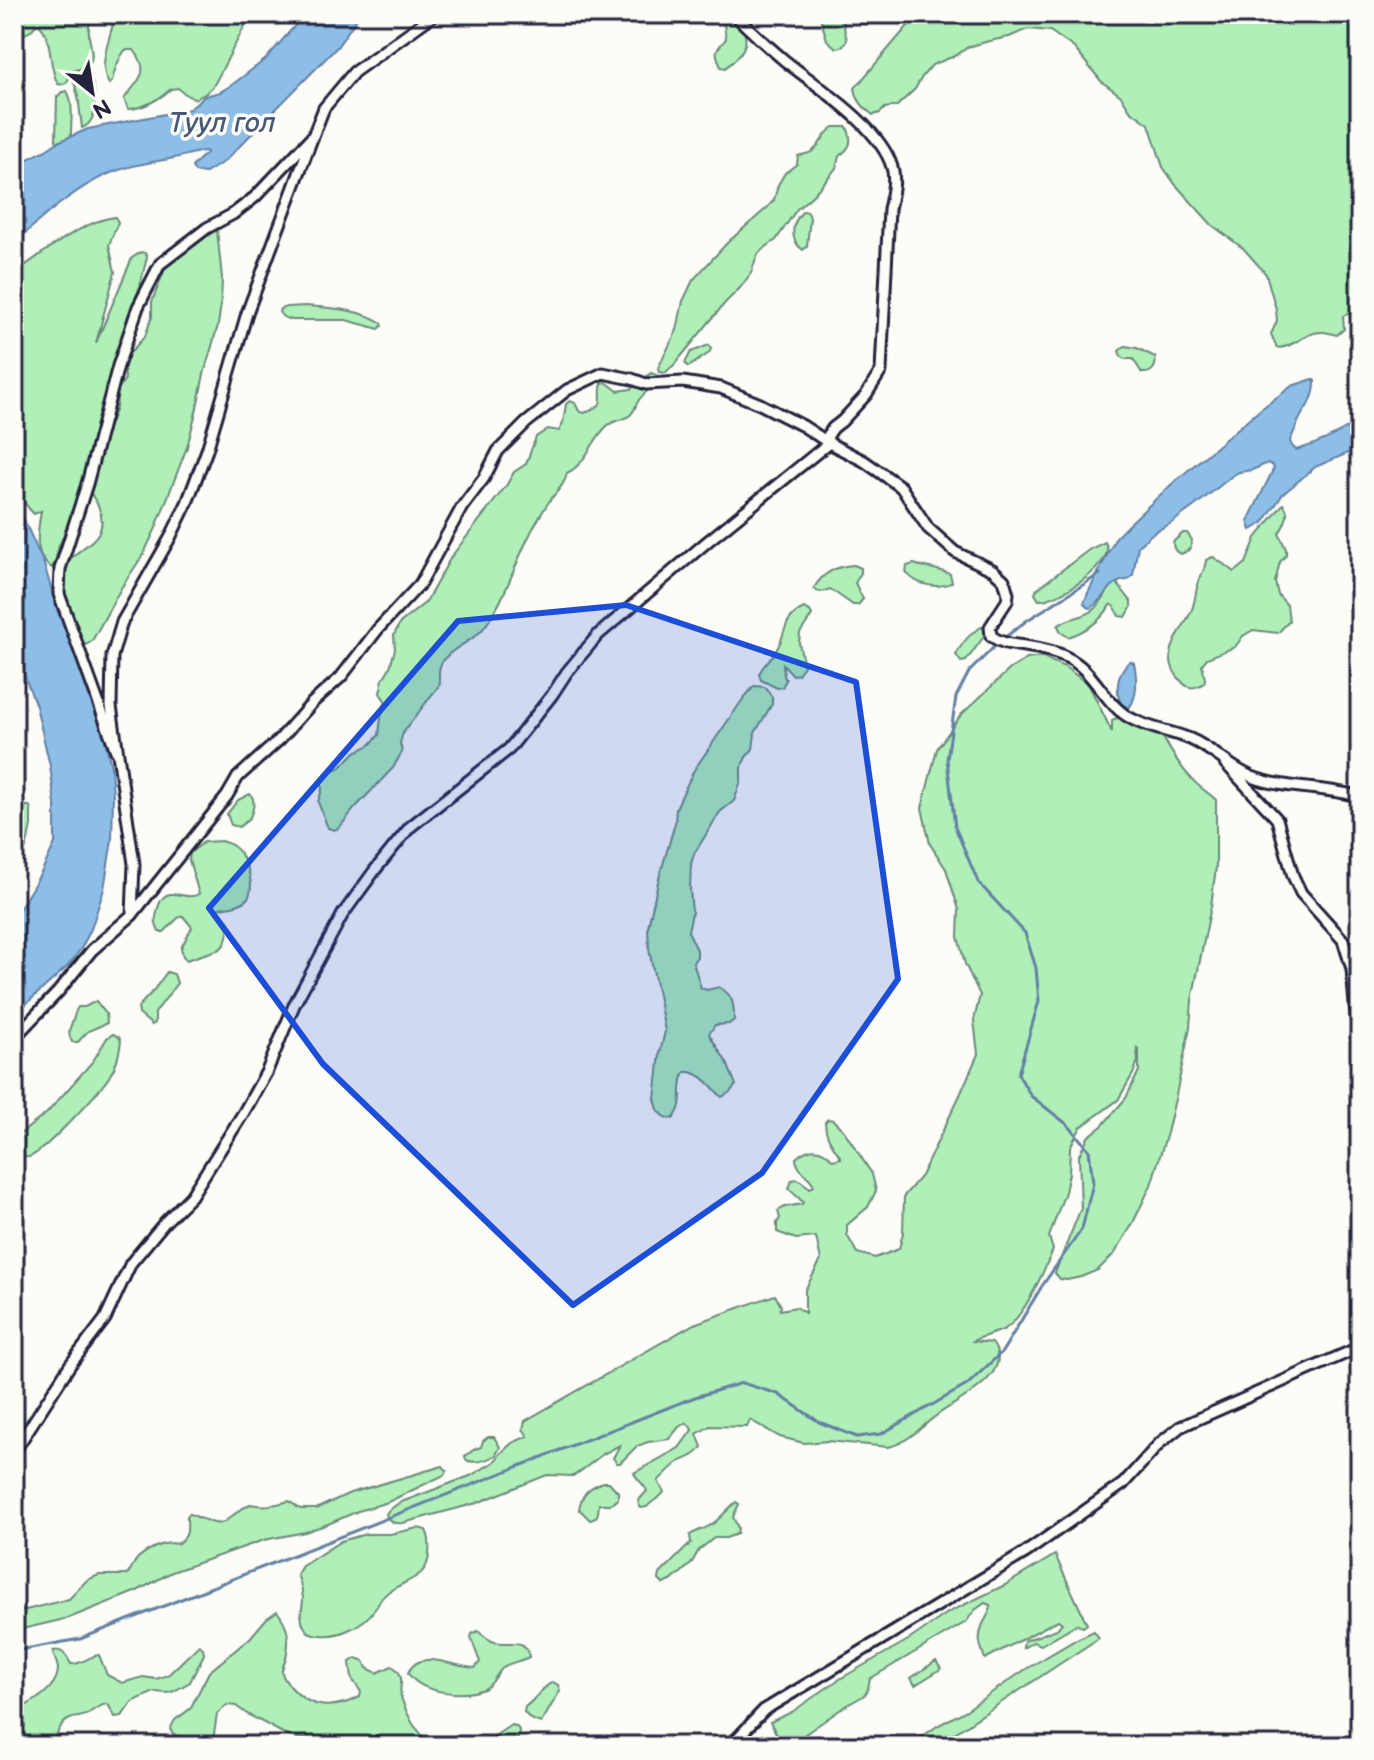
<svg xmlns="http://www.w3.org/2000/svg" width="1374" height="1760" font-family="'Balsamiq Sans',sans-serif">
	<style>
		.green { fill: #b0f0b8; stroke: #69897a; stroke-width: 2 }
		.water { fill: #8cbee8; stroke: #6280a3; stroke-width: 2 }
		.lines { fill: none; stroke-linecap: round; stroke-linejoin: round }
		.stream { stroke: #6280a3; stroke-width: 3 }
		.street-casing { stroke: #22223b; stroke-width: 15 }
		.street { stroke: #fdfcf7; stroke-width: 9 }
		.marked { fill: #1d4ed8; fill-opacity: 0.2; stroke: #1d4ed8; stroke-width: 6; stroke-linejoin: round }
		.labels { text-anchor: middle; stroke-width: 7; stroke-linejoin: round; paint-order: stroke }
		.water-label { font-size: 28px; font-style: italic; fill: #475978; stroke: #fdfcf7 }
	</style>
	<rect width="100%" height="100%" fill="#fdfcf7"/>
	<filter id="ink" filterUnits="userSpaceOnUse"><feTurbulence type="fractalNoise" baseFrequency=".0125" numOctaves="2"/><feDisplacementMap in="SourceGraphic" scale="16" xChannelSelector="R" yChannelSelector="G"/><feConvolveMatrix kernelMatrix="1 2 1 2 8 2 1 2 1" color-interpolation-filters="sRGB"/></filter>
	<g filter="url(#ink)">
		<g class="green">
			<path d="M14,14H91C90,21 88,27 89,34C89,43 96,58 88,65C85,69 75,69 70,72C69,80 67,86 58,84C47,65 54,36 38,24C33,27 33,29 29,32C24,35 19,34 14,39Z"/>
			<path d="M115,14H251L214,85L205,94L195,99L188,96L178,88L171,89C160,99 142,109 128,109L124,99C138,80 152,73 134,50H125C118,60 114,70 112,82L109,84C96,64 112,36 115,14Z"/>
			<path d="M819,14H843L842,19L847,40L843,46L836,48L827,40Z"/>
			<path d="M918,14H1360V315L1347,314L1343,316L1344,329L1337,335C1332,334 1328,332 1323,332C1306,331 1294,348 1277,348L1271,334L1277,321L1276,309L1266,274L1244,249L1212,225L1175,184L1163,167L1149,124L1130,110L1121,96L1101,81L1074,48L1050,31L1028,29L1009,37L989,41L968,47L957,55L932,65L922,77L915,89L897,106L885,108L880,113L873,115C863,107 857,101 855,88Z"/>
			<path d="M723,16C738,17 751,34 743,49C739,57 732,63 725,68L721,67C714,50 715,51 726,39L724,24L721,19Z"/>
			<path d="M77,71L88,73C97,88 100,121 82,128L78,96L72,75Z"/>
			<path d="M67,91C74,103 71,120 71,134L70,137L58,142L56,140L57,97L62,92Z"/>
			<path d="M834,127H847C853,141 851,148 839,156L836,168L832,173L814,194L797,209L776,240L762,250L757,255L751,273L740,288L725,303L674,365L665,373L659,372L658,368L677,330L683,301L693,280L728,242L767,208L774,200L778,185L785,173L797,164L798,156C802,154 807,155 811,152C821,147 822,134 834,127Z"/>
			<path d="M803,211L808,212L810,218L807,246L803,250C789,240 791,223 803,211Z"/>
			<path d="M115,217L118,222L109,245L115,272L96,343L132,258L141,252L145,253L147,257L140,286L117,350L98,423L67,530L59,545L55,562L52,568C32,556 38,530 41,511L34,514C20,501 18,486 14,468V273C43,254 81,221 115,217Z"/>
			<path d="M209,230H217L222,278L221,304L218,325L204,374L196,412L187,447L155,530L143,555L121,588L92,641L84,646L81,642C74,621 61,598 63,575C66,545 113,547 99,508C97,502 92,497 90,491L103,440L116,408L118,389L125,379L124,366L129,354L145,336L152,317V302L165,269L169,262L183,253Z"/>
			<path d="M306,306C331,308 361,309 382,323V326L379,329L346,320H292L283,317L279,312L280,309L287,307Z"/>
			<path d="M709,345L711,349L709,353L690,366H687L685,363L691,352Z"/>
			<path d="M1125,346L1137,348L1155,357C1157,366 1153,374 1142,373L1133,359H1125L1121,356L1119,351Z"/>
			<path d="M651,373L659,376C655,387 645,391 639,400C635,405 635,412 629,416C623,420 614,420 607,426C591,441 587,463 567,473C565,484 558,490 551,499C545,507 540,516 535,525C515,559 507,600 482,630C466,648 432,651 440,684L403,733L400,743L402,752L393,768L355,808L339,828L334,830L328,828L318,802L322,790V780L331,771L341,767L355,752L370,745L379,735L381,717L386,702L380,693L383,679L390,667L395,649L394,635L400,623L426,602L451,557L506,486L514,472L526,464L536,437L548,429L559,431L563,423L566,404L570,401L575,403L579,411L584,413C610,404 597,400 602,383L606,382L618,391L631,389Z"/>
			<path d="M1283,504C1292,514 1284,524 1279,534L1286,549V555L1280,562L1275,582L1278,595L1287,605L1289,621L1278,633L1253,630L1243,636L1235,647L1207,658L1202,664L1205,679L1204,683C1196,688 1189,690 1182,682C1158,657 1178,637 1190,614C1195,605 1195,594 1198,584C1201,575 1205,570 1206,560L1213,557L1235,572L1246,563L1256,538Z"/>
			<path d="M1183,533H1187L1192,540C1191,549 1189,551 1181,554C1175,552 1173,549 1173,542Z"/>
			<path d="M1105,542C1106,544 1107,546 1107,548C1109,568 1057,601 1039,600L1035,594L1037,589L1090,549Z"/>
			<path d="M914,564C926,568 938,569 950,574L952,582C938,590 915,585 906,572L907,566Z"/>
			<path d="M854,565L861,568V573L855,583L863,599L858,605H853L830,589L821,592L817,591L814,588C823,572 837,566 854,565Z"/>
			<path d="M1116,582L1131,601V608L1126,617L1119,616L1113,605H1110C1102,621 1084,632 1068,637L1061,632L1058,626C1068,616 1084,619 1095,609C1103,601 1107,589 1116,582Z"/>
			<path d="M804,608L810,611L812,615L800,633L799,643L804,666L798,674L793,675L783,664L784,676L786,680L782,687L777,688L761,680L759,674C763,665 770,660 775,652C787,635 781,619 804,608Z"/>
			<path d="M981,627L985,629V635L966,661L961,662L956,655C962,642 969,634 981,627Z"/>
			<path d="M1041,657L1065,667L1089,685L1112,732V720L1119,717L1134,725L1161,734C1170,749 1178,765 1191,778C1198,787 1208,792 1216,800V867L1211,906L1192,1000L1190,1027L1176,1095L1167,1133L1151,1185L1132,1225L1115,1253L1098,1270L1081,1277L1067,1280L1060,1279L1055,1273L1081,1208L1079,1155L1088,1137L1102,1126L1126,1098L1139,1071V1050L1137,1048L1138,1061L1133,1074L1118,1100L1081,1127L1070,1147L1069,1173L1065,1192L1049,1237L1053,1250C1043,1272 1024,1319 1003,1330C993,1334 982,1336 973,1341L992,1343C1016,1373 960,1399 940,1413C924,1424 907,1444 888,1447L828,1441L804,1443L780,1437L750,1420L747,1427L710,1426L697,1434L702,1447C695,1457 689,1457 679,1462C672,1466 665,1475 658,1481L664,1492C660,1499 652,1500 647,1507L641,1508L639,1505V1500L647,1491C644,1484 638,1481 634,1473L679,1448L692,1430L690,1426L686,1423L679,1427L669,1439L648,1442L637,1446L620,1463H617L613,1458L620,1445L603,1454L581,1471L573,1476L547,1475L477,1503L403,1523C394,1524 390,1523 386,1514L388,1511L399,1503L470,1476L494,1462L500,1454L512,1443L528,1436L523,1429L525,1421L694,1324L775,1295L781,1306L780,1310L796,1307L805,1313V1290L821,1260L816,1237L796,1239L777,1232V1223L780,1218L778,1211L785,1207L802,1204L803,1202L789,1189L792,1180L798,1179L810,1188L814,1186C810,1174 796,1171 796,1158C809,1146 821,1146 833,1160L841,1158C833,1145 825,1137 825,1122L828,1119L833,1120L844,1131L872,1174L876,1191L868,1207L847,1225V1235L857,1253L875,1258L899,1249L903,1233L904,1196L921,1176L960,1095L978,1054L974,1020L980,995L965,964L958,937L959,910L946,869L930,844L922,808L937,749L961,715L1010,669L1027,659Z"/>
			<path d="M754,686L765,687L772,697V704L755,733L753,749L746,757L741,768V781L734,801L720,812L694,854L691,864L690,889L692,913L688,931L697,950V957L693,962L701,988L707,990L719,987C733,995 734,1003 734,1020L729,1024L715,1025L709,1034L727,1063L736,1085L730,1092L722,1097C711,1087 702,1071 685,1072C676,1088 687,1103 673,1119L665,1117L658,1110L655,1099L660,1053L665,1031L649,949L648,927L658,882L675,823L676,808L694,770L743,699Z"/>
			<path d="M250,794C256,800 253,811 249,819L239,827L231,825L227,814L238,800Z"/>
			<path d="M20,806H29L31,808V825L28,841L14,883V808Z"/>
			<path d="M221,841C225,843 230,843 233,846C245,853 257,887 247,899C240,907 225,906 216,909V912L227,920L230,925L225,944L220,949L186,960L183,956L181,948L192,927L183,916L178,918L164,932H159C155,924 155,920 157,912C164,879 183,903 199,894L189,860L190,853L204,842Z"/>
			<path d="M167,972L174,974L177,983L155,1013V1023L152,1025L139,1014L138,1007L153,991Z"/>
			<path d="M96,1001L106,1014L107,1023L88,1031L78,1042H72C66,1031 71,1027 74,1017C75,1013 76,1010 78,1007H85Z"/>
			<path d="M113,1034L119,1037L121,1041C119,1054 117,1065 109,1077C100,1091 43,1153 29,1157C22,1158 22,1156 17,1153L15,1138L47,1113L93,1061L107,1038Z"/>
			<path d="M488,1437H494L500,1447L496,1455C487,1460 475,1464 466,1460L465,1456L475,1449L481,1447L483,1441Z"/>
			<path d="M443,1466L447,1471L444,1475L388,1502L358,1511L328,1524L305,1532L264,1540L172,1572L137,1591L69,1618L14,1631V1613L69,1599L87,1580L99,1575H127C132,1569 133,1563 138,1558C148,1549 165,1541 177,1544C190,1535 187,1531 187,1516L190,1514C232,1532 216,1522 250,1504C265,1507 275,1505 289,1501L300,1509H316L350,1493Z"/>
			<path d="M603,1482H609L618,1492V1499C611,1507 608,1503 599,1504C598,1512 599,1518 590,1520L579,1509C582,1493 588,1488 603,1482Z"/>
			<path d="M736,1502L739,1504L733,1517L738,1528L737,1534L726,1538H714L699,1550L691,1564L671,1581L663,1584L659,1580L660,1574L691,1543L690,1535C696,1531 702,1530 709,1526C720,1520 727,1509 736,1502Z"/>
			<path d="M418,1528L426,1530C430,1538 430,1545 429,1554C428,1580 402,1580 386,1594C380,1598 379,1604 375,1609C364,1625 340,1637 321,1635C315,1635 308,1634 305,1628C298,1618 303,1608 303,1598C302,1589 300,1582 297,1574L302,1566L341,1541L366,1534H390Z"/>
			<path d="M1055,1555L1087,1624L1083,1627L1077,1624L1041,1645L1033,1642L1023,1648L1024,1641L1057,1629L1062,1623L1058,1620L985,1659C980,1646 977,1637 983,1624C987,1616 990,1614 990,1605L985,1603L975,1610L966,1622L873,1677L870,1679L867,1692L863,1696L844,1707L801,1737L806,1746H783L770,1722L792,1712L838,1680L910,1639L949,1612L1005,1585Z"/>
			<path d="M277,1611C289,1626 290,1640 286,1658C285,1663 282,1666 282,1671C282,1677 287,1683 291,1687C311,1710 333,1710 360,1697L361,1692L352,1679L350,1662L356,1658L364,1661L367,1668L377,1673L392,1666C409,1677 396,1686 402,1700C405,1708 409,1717 413,1724C419,1733 425,1734 423,1746H387L376,1739L366,1738L356,1746L324,1745L305,1739L288,1736L247,1714L236,1706L227,1705L217,1714L213,1741L211,1746H199C189,1731 177,1744 170,1729L175,1720L190,1709L209,1672L250,1638L266,1619Z"/>
			<path d="M478,1631C484,1636 488,1640 495,1642C510,1646 526,1636 529,1657C521,1661 512,1662 505,1666C496,1672 494,1685 484,1689C462,1697 421,1694 408,1673C419,1647 455,1668 475,1668L480,1662L471,1638L472,1634Z"/>
			<path d="M1094,1631L1099,1638L935,1746H909L937,1726L965,1711L1026,1669L1077,1639Z"/>
			<path d="M199,1645L203,1648L204,1654L190,1682L174,1691L168,1693L154,1692L132,1702L122,1716L115,1717L109,1706L106,1704C98,1706 95,1709 89,1713C83,1718 76,1716 70,1719C60,1723 55,1736 54,1746H14C15,1740 18,1737 19,1731C20,1724 15,1719 16,1711C31,1703 57,1690 58,1670C58,1664 54,1658 53,1651C63,1648 67,1657 71,1664C82,1665 89,1656 99,1655L107,1675L122,1683L143,1677L156,1679L168,1675Z"/>
			<path d="M936,1661L941,1669L915,1685L911,1678Z"/>
			<path d="M553,1682L558,1685L560,1691L541,1723L530,1719L524,1712L525,1707C536,1699 542,1687 553,1682Z"/>
			<path d="M511,1725L516,1726L519,1730L518,1738L511,1746H480Z"/>
		</g>
		<g class="water">
			<path d="M305,14H360L337,47L225,161L206,173L195,172L192,167L207,152L204,151C193,153 184,156 174,158C155,162 137,164 119,170C84,181 39,218 14,245V166L46,150L58,142L88,129L190,109L205,96L220,92L233,84L266,59Z"/>
			<path d="M1313,379L1315,381C1316,399 1306,406 1299,420C1296,427 1293,434 1290,441L1292,446L1296,450C1318,444 1341,433 1360,420V448L1315,467L1283,494L1263,523L1251,530L1248,521L1274,468L1272,465L1268,463L1252,470L1239,472L1232,476L1196,505L1170,524L1154,532L1138,546L1133,575L1128,580C1109,580 1105,599 1091,608L1087,607L1084,603L1088,593L1116,537L1128,525L1173,483L1261,409L1292,386Z"/>
			<path d="M14,498L44,564L59,615L79,654L104,735L111,767L113,796L112,840L104,889L91,929L82,947L69,965L14,1015V918L42,871L55,843V804L50,766L36,706L14,648Z"/>
			<path d="M1130,661L1134,663C1137,677 1138,697 1129,708L1121,704C1115,689 1117,672 1130,661Z"/>
		</g>
		<g class="lines">
			<g class="stream">
				<path d="M1003,639L1026,621L1100,574"/>
				<path d="M14,1651L80,1639L695,1397L742,1383L778,1394L819,1422L857,1437L881,1434L967,1385L1002,1352L1042,1286L1082,1229L1093,1183L1089,1150L1068,1125L1031,1096L1018,1074L1039,1001L1036,968L1025,933L978,882L955,827L947,759L956,697L969,672L997,644"/>
			</g>
			<g class="street-casing">
				<g id="street">
					<path d="M734,14C750,30 766,45 784,60C816,86 880,126 892,167C896,180 892,196 889,209L881,371L866,395L842,421L833,428L827,437L829,443L864,461L901,487L928,528L955,552L993,570L1004,580L1008,594L1007,601L990,627L991,636C1002,644 1011,644 1025,646C1038,648 1054,651 1066,657C1095,670 1104,705 1132,719C1150,729 1171,731 1190,739C1212,748 1230,768 1252,777C1287,790 1325,786 1360,797"/>
					<path d="M313,136L324,108L354,72L435,14"/>
					<path d="M1225,763L1277,819L1293,876L1301,893L1343,940L1352,969L1356,1016L1360,1032"/>
					<path d="M14,1038L58,992L92,950L132,915L134,864L111,706L112,656L122,622L170,538L187,503L207,450L247,313L313,136L255,197L233,214L207,228L160,264L138,307L118,366L87,484L60,569L59,594L116,751"/>
					<path d="M14,1452L70,1365L105,1319L131,1263L165,1222L191,1196L244,1112L267,1071L295,1003L343,914L375,870L410,827L509,749L552,695L567,672L598,635L708,541L829,443L803,426L760,404L721,388L683,382L646,384L632,379L603,373L567,390L526,423L498,451L484,478L462,507L420,584L378,629L341,677L313,702L279,740L238,777L227,796L132,915"/>
					<path d="M730,1746L764,1710L1025,1553L1123,1484L1160,1443L1180,1427L1360,1347"/>
				</g>
			</g>
			<use href="#street" class="street"/>
		</g>
	</g>
	<path class="marked" d="M626,605L856,682L898,979L762,1173L573,1305L323,1064L209,908L458,621Z"/>
	<g class="labels">
		<g class="water-label">
			<text x="222" y="132">Туул гол</text>
		</g>
	</g>
	<rect width="1374" height="1760" fill="none" stroke="#fdfcf7" stroke-width="48"/>
	<rect x="24" y="24" width="1326" height="1712" fill="none" stroke="#22223b" stroke-width="3" filter="url(#ink)"/>
	<g transform="translate(92 92) rotate(150)" stroke="#fdfcf7" stroke-width="6" paint-order="stroke">
	<path d="M0-6L14 30L0 20L-14 30Z" fill="#22223b"/>
	<text y="-12" font-size="22" font-weight="bold" text-anchor="middle" fill="#22223b">N</text>
	</g>
</svg>
